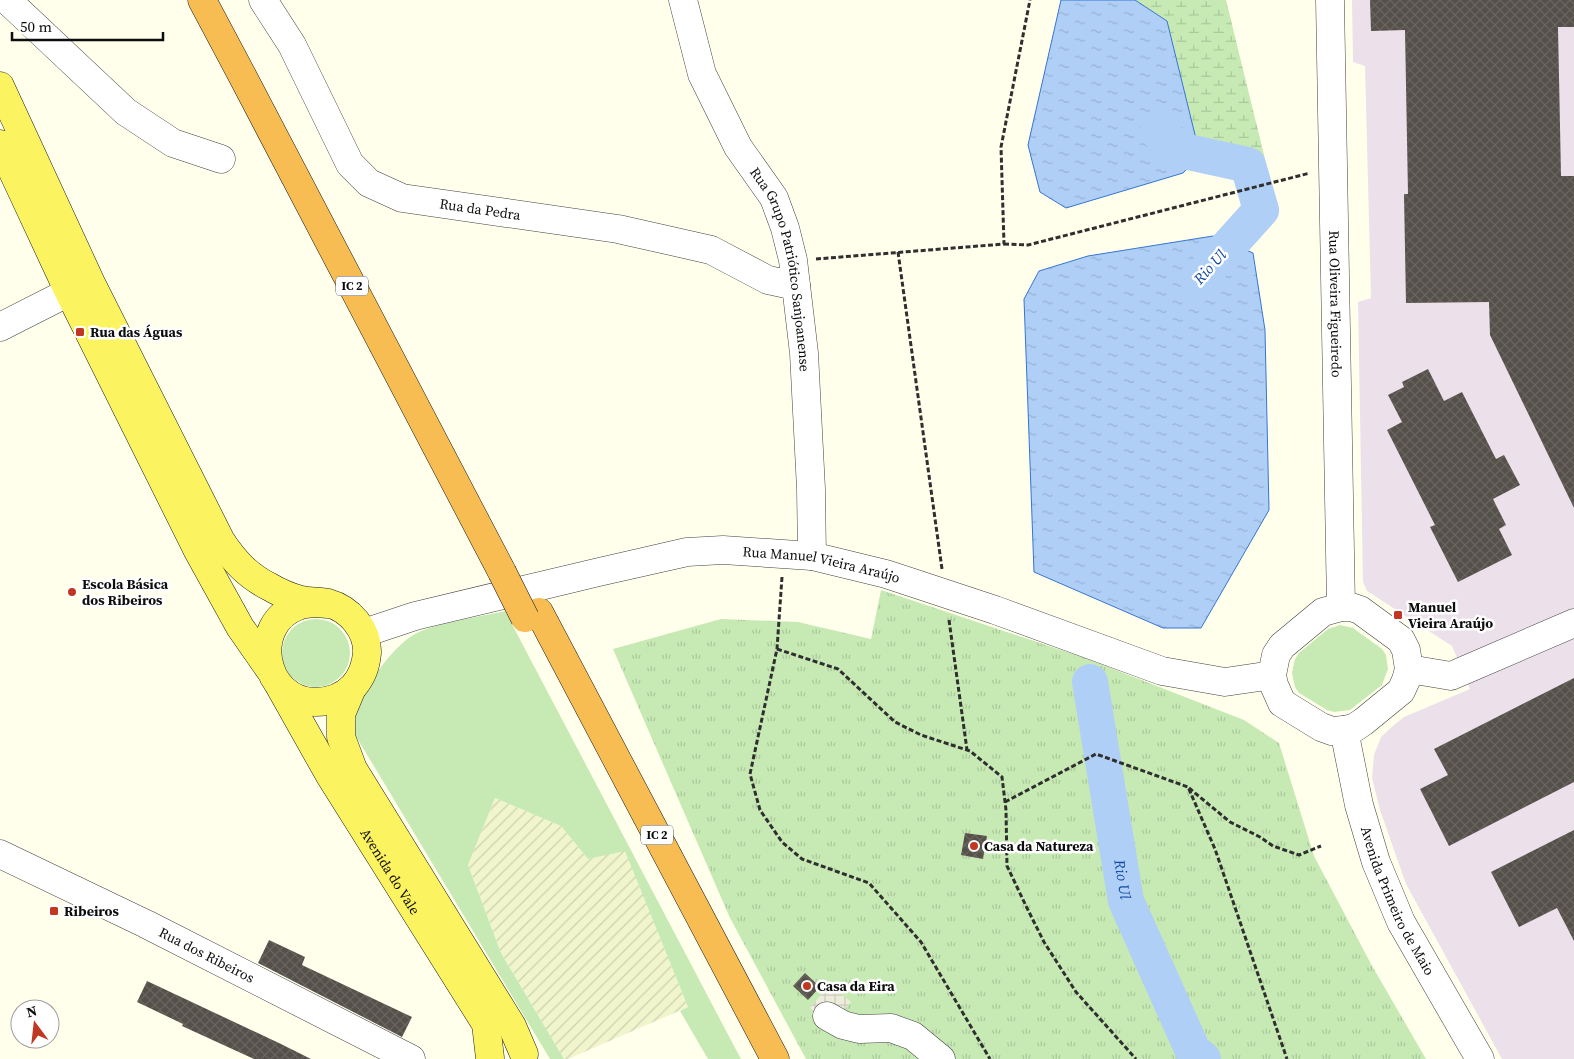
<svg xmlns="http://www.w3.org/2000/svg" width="1574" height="1059" font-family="'Source Serif 4',serif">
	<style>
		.industrial { fill: #ece0eb }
		.farmland { fill: url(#farmland-furrows) }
		.grass { fill: #c7eab5 }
		.wetland { fill: url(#wetland-marsh) }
		.park { fill: url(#park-tufts) }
		.plaza { fill: url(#plaza-grid) }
		.water { fill: url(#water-ripples); stroke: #3575d0 }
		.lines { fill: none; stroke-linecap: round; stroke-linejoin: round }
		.river { stroke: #b0cff7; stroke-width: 36 }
		.building { fill: url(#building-cross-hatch) }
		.minor-casing { stroke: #404040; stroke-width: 29 }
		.major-casing { stroke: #1e1e1e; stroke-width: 29 }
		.highway-casing { stroke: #1e1e1e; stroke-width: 29 }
		.path { stroke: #2f2f2f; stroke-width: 3; stroke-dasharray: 5 2.5; stroke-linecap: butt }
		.minor { stroke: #fff; stroke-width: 28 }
		.major { stroke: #fcf360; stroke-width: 28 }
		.highway { stroke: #f8bd52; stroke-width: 28 }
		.highway-bridge-casing { stroke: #1e1e1e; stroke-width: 29; stroke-linecap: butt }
		.highway-bridge { stroke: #f8bd52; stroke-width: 28 }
		.poi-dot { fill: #c03822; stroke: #fff; stroke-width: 2 }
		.labels { text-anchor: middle; stroke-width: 5; stroke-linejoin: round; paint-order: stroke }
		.shield { fill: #fff; stroke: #565656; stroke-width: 1 }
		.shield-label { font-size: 12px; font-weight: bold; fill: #0d0d0d }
		.street-label { font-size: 14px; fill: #0d0d0d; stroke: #fff }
		.poi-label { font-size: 14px; font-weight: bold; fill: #0d0d0d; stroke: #fff; text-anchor: start }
		.water-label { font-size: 15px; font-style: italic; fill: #1349a1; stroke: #fff }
	</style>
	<defs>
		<pattern id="farmland-furrows" width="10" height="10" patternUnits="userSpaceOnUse" patternTransform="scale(1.25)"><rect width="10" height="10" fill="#f1f5cc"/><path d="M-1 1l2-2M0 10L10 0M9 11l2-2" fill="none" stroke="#cdd1ae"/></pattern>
		<pattern id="wetland-marsh" width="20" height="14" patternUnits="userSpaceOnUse" patternTransform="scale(1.25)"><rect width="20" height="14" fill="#c7eab5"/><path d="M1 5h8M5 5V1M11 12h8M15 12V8" fill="none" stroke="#aac89a"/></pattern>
		<pattern id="park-tufts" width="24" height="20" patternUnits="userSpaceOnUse" patternTransform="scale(1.25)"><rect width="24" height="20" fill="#c7eab5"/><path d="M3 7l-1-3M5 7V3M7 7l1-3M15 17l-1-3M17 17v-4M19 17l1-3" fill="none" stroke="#aac89a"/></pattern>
		<pattern id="plaza-grid" width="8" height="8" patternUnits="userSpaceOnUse" patternTransform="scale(1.25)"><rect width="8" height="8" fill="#eeeddc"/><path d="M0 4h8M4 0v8" fill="none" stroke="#cbcabc"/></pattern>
		<pattern id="water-ripples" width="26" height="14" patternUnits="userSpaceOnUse" patternTransform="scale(1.25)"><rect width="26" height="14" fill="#b0cff7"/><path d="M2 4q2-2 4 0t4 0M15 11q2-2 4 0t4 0" fill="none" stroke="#96b1d3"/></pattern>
		<pattern id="building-cross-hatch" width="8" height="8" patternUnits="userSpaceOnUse" patternTransform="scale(1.25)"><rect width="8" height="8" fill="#555049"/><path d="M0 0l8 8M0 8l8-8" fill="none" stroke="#68645f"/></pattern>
	</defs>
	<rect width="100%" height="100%" fill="#ffffec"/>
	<path class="industrial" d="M1352,0H1574V1059H1502L1406,884L1380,810L1372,778L1374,755L1381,737L1394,725L1404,717L1470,689L1452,646L1367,591L1363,582L1358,302L1371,298L1365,66L1353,62Z"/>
	<path class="farmland" d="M495,798L561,826L588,859L625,850L688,1007L568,1059H564L501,953L468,865Z"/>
	<g class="grass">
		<path d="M505,611L733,1044L741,1059H708L680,1011L688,1007L625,851L588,859L561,826L495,798L468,865L501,953L564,1059H550L354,733C355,726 355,717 357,710C363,688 394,645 415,634C436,623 479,617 505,611Z"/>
		<circle cx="316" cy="653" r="34"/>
		<path d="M1340,625L1353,628L1382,649L1386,655L1388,669L1382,685L1350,710L1334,712L1327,710L1299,693L1295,687L1292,673L1295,659L1299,653L1328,629Z"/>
	</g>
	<path class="wetland" d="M1135,0H1226L1265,159L1199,151L1167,21Z"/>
	<path class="park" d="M881,590L1085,658L1244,720L1279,743L1314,856L1371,964L1426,1059H806L730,918L613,649L721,619L798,622L871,639Z"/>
	<path class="plaza" d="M829,985L851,1002L831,1026L810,1008Z"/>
	<g class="water">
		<path d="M1061,0H1135L1167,21L1200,155L1183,173L1066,208L1040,192L1028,145Z"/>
		<path d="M1213,236L1253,253L1265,330L1269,510L1201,628H1163L1034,572L1024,299L1039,271L1088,256Z"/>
	</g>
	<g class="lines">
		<g class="river">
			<path d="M1158,132L1179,150L1248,165L1261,210L1198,280"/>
			<path id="s1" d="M1090,682L1126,901L1193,1051L1203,1059"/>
		</g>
	</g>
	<g class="building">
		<path d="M1370,0H1574V27H1558L1561,176H1574V508L1490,335L1489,302L1406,303L1404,194H1408L1405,30L1371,31Z"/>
		<path d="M1428,369L1444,401L1462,392L1496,459L1504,455L1520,485L1493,499L1506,525L1499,529L1512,555L1458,582L1430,527L1435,525L1387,430L1402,422L1388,395L1404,387L1402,382Z"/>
		<path d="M1574,678V782L1449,846L1420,789L1448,775L1434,749Z"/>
		<path d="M1574,830V941L1557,908L1519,927L1491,872Z"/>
		<path d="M965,833L987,836L983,859L961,855Z"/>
		<path d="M269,940L305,957L302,965L412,1017L402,1037L258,963Z"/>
		<path d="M805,973L820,987L808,1000L793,986Z"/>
		<path d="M147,981L281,1044L311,1059H254L182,1026L183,1024L137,1002Z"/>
	</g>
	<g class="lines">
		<g class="minor-casing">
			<g id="minor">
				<path d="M7,0L126,112L173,143L221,159"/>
				<path id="s2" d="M263,0L292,45L350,164L369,183L402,198L618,229L711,250L768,280L796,286"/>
				<path id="s3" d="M683,0L702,74L738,147L774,198L785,228L793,260L804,353L811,489L812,556"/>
				<path id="s4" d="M1330,0L1341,607"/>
				<path d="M0,327L69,292"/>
				<path d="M1341,607H1351L1360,610L1401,640L1406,650L1409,669L1406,680L1401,691L1363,722L1354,728L1344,730L1332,731L1321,727L1282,703L1274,685L1272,675L1276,655L1282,646L1323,612Z"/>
				<path id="s5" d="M364,633L415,616L599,572L687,552L723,550L812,556L886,574L995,610L1162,671L1225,682L1272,675"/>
				<path d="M1409,669L1451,676L1574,623"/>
				<path id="s6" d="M1344,730L1359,805L1376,862L1401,922L1480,1059"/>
				<path id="s7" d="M0,854L146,924L411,1059"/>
				<path d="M827,1016L843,1025L859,1029L891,1028L913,1036L941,1059"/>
			</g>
		</g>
		<g class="major-casing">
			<g id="major">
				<path d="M0,86L91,283L221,541C234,561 248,576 270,587C280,593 290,597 301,600C310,602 319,601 328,603C350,609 368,630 367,653C366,666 362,677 353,687C343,697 329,702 315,702C262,701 249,624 298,606C308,602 318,603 328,604"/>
				<path d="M0,144L69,292L198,551L240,627L270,670"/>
				<path id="s8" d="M280,687L329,774L486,1024L490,1058"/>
				<path d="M352,688L341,714V737L353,769L512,1026L524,1054"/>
			</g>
		</g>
		<g class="highway-casing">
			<g id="highway">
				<path d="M202,0L244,79L502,572"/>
				<path d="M539,612L775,1059"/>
			</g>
		</g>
		<g class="path">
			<path d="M1004,244L1028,245L1310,173"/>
			<path d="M898,252L942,569"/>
			<path d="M816,259L1004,244L1001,147L1030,0"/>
			<path d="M782,577L777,649L750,774L760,810L782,842L802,859L869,883L921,942L990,1059"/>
			<path d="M949,620L967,750"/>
			<path d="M777,649L838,669L895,722L921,735L970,751L1002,777L1006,810L1007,866L1027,908L1044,942L1076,992L1136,1059"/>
			<path d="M1189,788L1230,822L1260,837L1273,846L1299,855L1321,846"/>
			<path d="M1005,802L1096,754L1188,787L1215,849L1287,1059"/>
		</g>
		<use href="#minor" class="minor"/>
		<use href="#major" class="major"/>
		<use href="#highway" class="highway"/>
		<g class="highway-bridge-casing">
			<path id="highway-bridge" d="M502,572L525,618"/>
		</g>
		<use href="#highway-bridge" class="highway-bridge"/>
	</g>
	<g class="poi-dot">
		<rect x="75" y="327" width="10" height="10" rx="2.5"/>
		<circle cx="72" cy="592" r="5"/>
		<rect x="1393" y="610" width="10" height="10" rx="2.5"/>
		<circle cx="974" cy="846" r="5"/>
		<rect x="49" y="906" width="10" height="10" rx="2.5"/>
		<circle cx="807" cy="986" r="5"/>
	</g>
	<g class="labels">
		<g class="shield">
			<rect x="336" y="276.5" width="32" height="19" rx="4"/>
			<rect x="641" y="825.5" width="32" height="19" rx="4"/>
		</g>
		<g class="shield-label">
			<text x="352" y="290">IC 2</text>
			<text x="657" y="839">IC 2</text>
		</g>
		<g class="street-label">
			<text dy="5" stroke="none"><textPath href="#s2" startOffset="328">Rua da Pedra</textPath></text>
			<text dy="5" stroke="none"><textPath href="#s3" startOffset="291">Rua Grupo Patriótico Sanjoanense</textPath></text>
			<text dy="5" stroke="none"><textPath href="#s4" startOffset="304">Rua Oliveira Figueiredo</textPath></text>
			<text dy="5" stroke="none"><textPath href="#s5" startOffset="469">Rua Manuel Vieira Araújo</textPath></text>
			<text dy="5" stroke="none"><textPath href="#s8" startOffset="215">Avenida do Vale</textPath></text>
			<text dy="5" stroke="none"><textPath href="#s6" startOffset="180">Avenida Primeiro de Maio</textPath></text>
			<text dy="5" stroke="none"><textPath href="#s7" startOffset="230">Rua dos Ribeiros</textPath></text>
		</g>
		<g class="poi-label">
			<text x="90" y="337">Rua das Águas</text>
			<text x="82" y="589">Escola Básica<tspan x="82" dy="16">dos Ribeiros</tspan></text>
			<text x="1408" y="612">Manuel<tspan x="1408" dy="16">Vieira Araújo</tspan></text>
			<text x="984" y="851">Casa da Natureza</text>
			<text x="64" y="916">Ribeiros</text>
			<text x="817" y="991">Casa da Eira</text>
		</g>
		<g class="water-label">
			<text transform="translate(1210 267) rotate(-48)" y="5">Rio Ul</text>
			<text dy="5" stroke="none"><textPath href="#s1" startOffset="200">Rio Ul</textPath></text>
		</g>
	</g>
	<g transform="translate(35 1024) rotate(345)"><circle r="24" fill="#ffffff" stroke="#9e9e9e"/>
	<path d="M0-4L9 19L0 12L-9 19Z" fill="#c03822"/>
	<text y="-8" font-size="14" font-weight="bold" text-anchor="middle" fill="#0d0d0d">N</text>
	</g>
	<path d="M12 32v8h151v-8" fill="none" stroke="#0d0d0d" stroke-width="2.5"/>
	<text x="20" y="32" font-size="15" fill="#0d0d0d" stroke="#ffffff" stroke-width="4" paint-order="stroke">50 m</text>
</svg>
